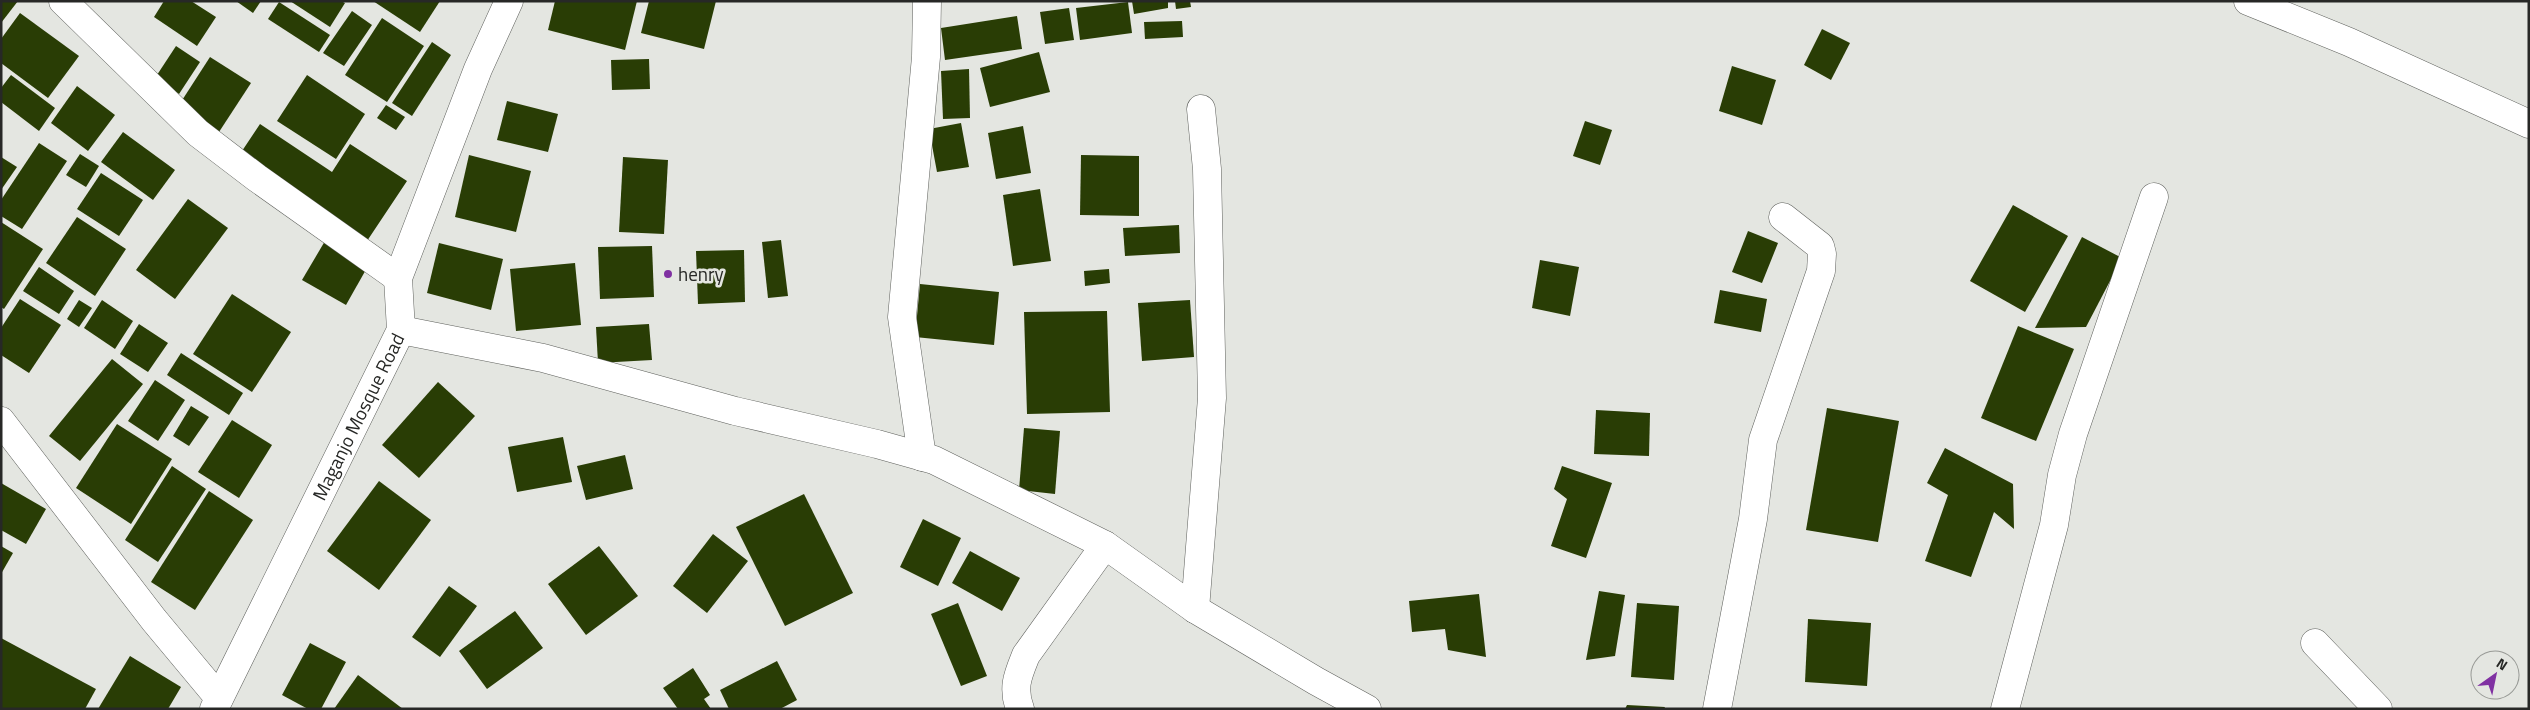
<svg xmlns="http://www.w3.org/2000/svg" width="2530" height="710" font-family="'Titillium Web',sans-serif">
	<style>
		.building { fill: #293d05 }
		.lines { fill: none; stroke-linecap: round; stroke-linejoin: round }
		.street-casing { stroke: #5f615d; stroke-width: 29 }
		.secondary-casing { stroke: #5f615d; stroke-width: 29 }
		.street { stroke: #fff; stroke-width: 28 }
		.secondary { stroke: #fff; stroke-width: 28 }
		.poi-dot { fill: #8031a2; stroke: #e4e6e1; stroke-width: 2 }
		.labels { text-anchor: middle; stroke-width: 5; stroke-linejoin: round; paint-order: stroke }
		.poi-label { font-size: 19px; fill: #272826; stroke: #e4e6e1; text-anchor: start }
		.street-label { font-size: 19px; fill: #272826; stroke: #e4e6e1 }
	</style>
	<rect width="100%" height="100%" fill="#e4e6e1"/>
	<g class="building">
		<path d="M1,1H18L1,23Z"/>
		<path d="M164,1H191L216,17L197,46L154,17Z"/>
		<path d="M236,1H261L253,13Z"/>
		<path d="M290,1H341L345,3L330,27Z"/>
		<path d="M373,1H440L420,32Z"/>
		<path d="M555,1H637L625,50L548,30Z"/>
		<path d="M649,1H716L704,49L641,33Z"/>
		<path d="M1132,1H1168V8L1134,14Z"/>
		<path d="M1175,1H1190L1191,7L1176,9Z"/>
		<path d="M279,2L330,35L319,52L268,19Z"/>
		<path d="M1128,2L1132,33L1080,40L1076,8Z"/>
		<path d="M1069,8L1074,40L1045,44L1040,12Z"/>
		<path d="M352,11L372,25L344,66L323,53Z"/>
		<path d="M20,13L79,56L48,98L1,63V39Z"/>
		<path d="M1017,16L1022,49L945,60L941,28Z"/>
		<path d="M382,18L424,46L387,102L345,75Z"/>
		<path d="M1182,21L1183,37L1145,39L1144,22Z"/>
		<path d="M1822,29L1850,43L1831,80L1804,65Z"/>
		<path d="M432,42L451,55L412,116L392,103Z"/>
		<path d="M176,46L200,62L179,94L155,78Z"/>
		<path d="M1039,52L1050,92L990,107L980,68Z"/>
		<path d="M210,57L251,83L219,132L179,105Z"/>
		<path d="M649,59L650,89L612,90L611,60Z"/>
		<path d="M1732,66L1776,80L1762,125L1719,111Z"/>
		<path d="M969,69L970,118L943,119L941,71Z"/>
		<path d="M11,75L55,108L39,131L1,102V88Z"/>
		<path d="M307,75L365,114L336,159L277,121Z"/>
		<path d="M77,86L115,115L88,151L51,123Z"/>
		<path d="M507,101L558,114L548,152L497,140Z"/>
		<path d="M386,105L405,117L396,130L377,118Z"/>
		<path d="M1585,121L1612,130L1600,165L1573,156Z"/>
		<path d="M961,123L969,167L937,172L929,129Z"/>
		<path d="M260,124L332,172L350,144L407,181L367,241L238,157Z"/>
		<path d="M1023,126L1031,173L996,179L988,133Z"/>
		<path d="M123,132L175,170L153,200L101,162Z"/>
		<path d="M39,143L67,161L22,229L1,216V200Z"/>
		<path d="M80,154L99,166L86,187L66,175Z"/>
		<path d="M469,155L531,171L516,232L455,217Z"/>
		<path d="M1081,155L1139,156V216L1080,215Z"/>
		<path d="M1,157L17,167L1,190Z"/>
		<path d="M623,157L668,160L664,234L619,232Z"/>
		<path d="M101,173L143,200L119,236L77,209Z"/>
		<path d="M1040,189L1051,261L1013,266L1003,195Z"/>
		<path d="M188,199L228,228L175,299L136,270Z"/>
		<path d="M2013,205L2068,236L2025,312L1970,281Z"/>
		<path d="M77,217L126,249L95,296L46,263Z"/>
		<path d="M1,222L43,249L4,309L1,307Z"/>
		<path d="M1179,225L1180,253L1125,256L1123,228Z"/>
		<path d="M1748,231L1778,243L1762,283L1732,272Z"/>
		<path d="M2082,237L2122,258L2086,327L2035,328Z"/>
		<path d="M781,240L788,296L768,298L762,242Z"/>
		<path d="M325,241L368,266L346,305L302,280Z"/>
		<path d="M439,243L503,259L491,310L427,293Z"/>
		<path d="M652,246L654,297L600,299L598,247Z"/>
		<path d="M744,250L745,302L698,304L696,251Z"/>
		<path d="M1540,260L1579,267L1570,316L1532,308Z"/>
		<path d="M575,263L581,325L516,331L510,269Z"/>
		<path d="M39,267L74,291L59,314L23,291Z"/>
		<path d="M1109,269L1110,283L1085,286L1084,271Z"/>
		<path d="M920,284L999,292L994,345L915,337Z"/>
		<path d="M1720,290L1767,299L1761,332L1714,323Z"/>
		<path d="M232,294L291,332L252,392L193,354Z"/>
		<path d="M20,299L61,325L29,373L1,355V328Z"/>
		<path d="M79,300L92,308L79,327L67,319Z"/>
		<path d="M102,300L133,321L115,349L84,328Z"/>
		<path d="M1190,300L1194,357L1142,361L1138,303Z"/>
		<path d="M1107,311L1110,412L1027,414L1024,312Z"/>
		<path d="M139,324L168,343L148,372L120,354Z"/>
		<path d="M649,324L652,360L598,363L596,327Z"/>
		<path d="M2018,326L2074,349L2036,441L1981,418Z"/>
		<path d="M181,353L243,393L229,415L167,375Z"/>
		<path d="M112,359L143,384L80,461L49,436Z"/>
		<path d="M155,380L185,400L158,441L128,421Z"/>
		<path d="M438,382L475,416L419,478L382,445Z"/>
		<path d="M191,406L209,417L189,446L173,436Z"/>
		<path d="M1827,408L1899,421L1878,542L1806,530Z"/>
		<path d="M1596,410L1650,413L1649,456L1594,454Z"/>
		<path d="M232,420L272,445L239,498L198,472Z"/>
		<path d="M117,424L172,459L131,524L76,488Z"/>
		<path d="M1024,428L1060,431L1055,494L1019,490Z"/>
		<path d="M563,437L572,482L517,492L508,447Z"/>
		<path d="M1945,448L2013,484L2014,529L1994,512L1971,577L1925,561L1948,495L1927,483Z"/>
		<path d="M625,455L633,489L586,500L577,466Z"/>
		<path d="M172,466L206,489L158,562L125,540Z"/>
		<path d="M1562,466L1612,483L1586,558L1551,546L1567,499L1554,489Z"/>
		<path d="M379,481L431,520L379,590L327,551Z"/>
		<path d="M1,483L46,509L26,544L1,530Z"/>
		<path d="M209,491L253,520L195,610L151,582Z"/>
		<path d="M804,494L853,593L785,626L736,527Z"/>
		<path d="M923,519L961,538L938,586L900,567Z"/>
		<path d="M713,534L748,561L707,613L673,586Z"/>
		<path d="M1,546L13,553L1,574Z"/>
		<path d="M599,546L638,596L586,635L548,584Z"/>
		<path d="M970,551L1020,578L1002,611L952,583Z"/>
		<path d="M449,586L477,606L440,657L412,637Z"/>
		<path d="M1599,591L1625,595L1615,656L1586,660Z"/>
		<path d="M1479,594L1486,657L1448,650L1445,629L1412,632L1409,601Z"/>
		<path d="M958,603L987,676L961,686L931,614Z"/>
		<path d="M1637,603L1679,606L1674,680L1631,677Z"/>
		<path d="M515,611L543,648L487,689L459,651Z"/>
		<path d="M1808,619L1871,623L1867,686L1805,682Z"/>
		<path d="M1,638L96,689L85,709H1Z"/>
		<path d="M310,643L346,662L321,709H308L282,695Z"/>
		<path d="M130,656L181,687L168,709H98Z"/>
		<path d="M777,661L797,700L780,709H729L720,690Z"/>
		<path d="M693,668L710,695L704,699L711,709H678L663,688Z"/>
		<path d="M358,675L403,709H334Z"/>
		<path d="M1627,705L1665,707L1664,709H1625Z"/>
	</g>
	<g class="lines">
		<g class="street-casing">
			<g id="street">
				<path d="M63,1L198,133L257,178L398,278"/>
				<path d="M2248,1L2349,42L2529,124"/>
				<path d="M401,330L543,358L735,411L877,444L934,460L1105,545L1195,609L1316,681L1367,709"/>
				<path d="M1,421L154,620L219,698"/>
				<path d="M922,457L902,317L926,57L927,1"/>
				<path d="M1195,609L1212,398L1207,169L1201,109"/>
				<path d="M2315,643L2378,709"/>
				<path d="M1020,709C1012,687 1018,675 1026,655L1105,545"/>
				<path d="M1717,709L1753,519L1763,440L1821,271L1822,254L1820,246L1783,217"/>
				<path d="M2005,709L2054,525L2062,475L2073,434L2154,197"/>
			</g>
		</g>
		<g class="secondary-casing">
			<g id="secondary">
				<path id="s1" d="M214,709L401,330L398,278L478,69L509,1"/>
			</g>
		</g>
		<use href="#street" class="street"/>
		<use href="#secondary" class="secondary"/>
	</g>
	<circle class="poi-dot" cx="668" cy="274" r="5"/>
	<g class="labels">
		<g class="poi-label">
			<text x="678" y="281">henry</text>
		</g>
		<g class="street-label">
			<text dy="7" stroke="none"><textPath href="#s1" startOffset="326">Maganjo Mosque Road</textPath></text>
		</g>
	</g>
	<rect width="2530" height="710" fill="none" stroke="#272826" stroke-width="5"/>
	<g transform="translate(2495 675) rotate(33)"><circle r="24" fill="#e4e6e1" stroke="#989a96"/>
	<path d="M0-4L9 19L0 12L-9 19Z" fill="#8031a2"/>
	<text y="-8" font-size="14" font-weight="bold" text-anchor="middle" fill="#272826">N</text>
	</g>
</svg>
